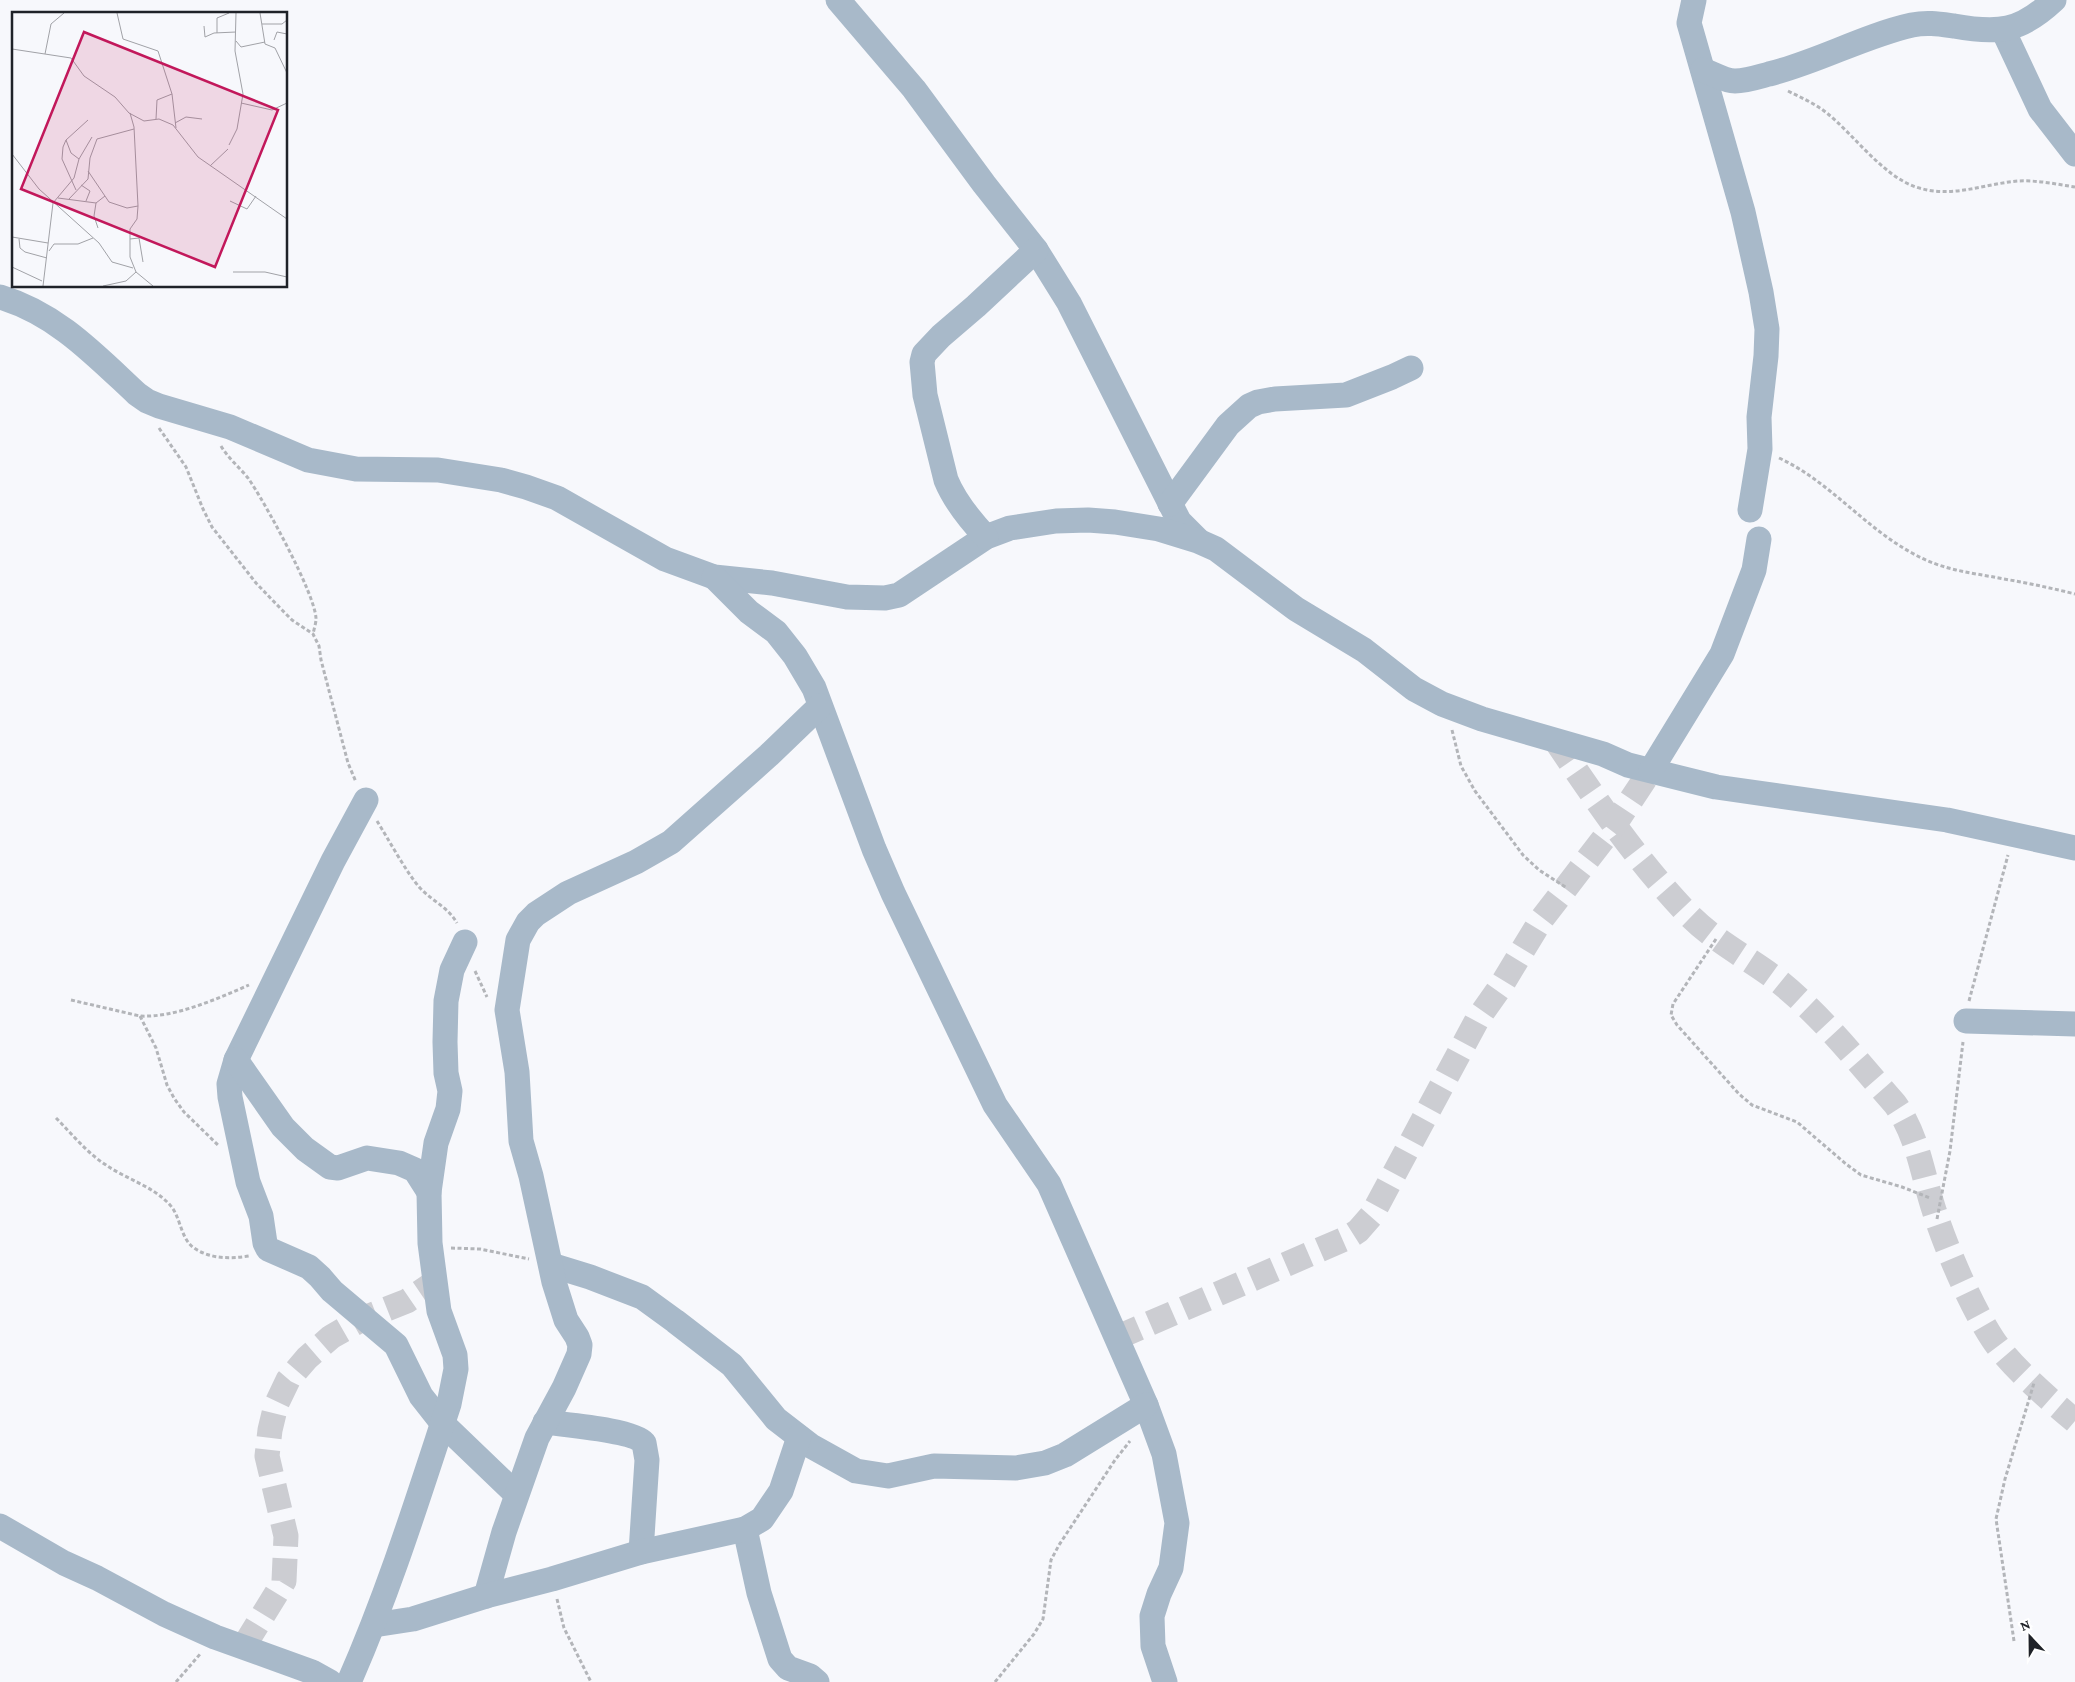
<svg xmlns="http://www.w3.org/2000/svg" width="2075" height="1682" font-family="'Crimson Pro',serif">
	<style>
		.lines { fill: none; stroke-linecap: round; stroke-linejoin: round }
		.minor-tunnel { stroke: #cccdd2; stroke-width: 25; stroke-dasharray: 25 12; stroke-linecap: butt }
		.path { stroke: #b3b5b9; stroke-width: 3; stroke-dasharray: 4 2.5; stroke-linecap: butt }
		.minor { stroke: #a8b9c9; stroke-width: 25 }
		.inset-road { fill: none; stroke: #a1a2a7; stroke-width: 1 }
		.view { fill: #c2185b; fill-opacity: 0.15; stroke: #c2185b; stroke-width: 2.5 }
		.inset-edge { fill: none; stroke: #1f2228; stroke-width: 2.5 }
	</style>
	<rect width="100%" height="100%" fill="#f7f8fc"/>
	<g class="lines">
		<g class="minor-tunnel">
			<path d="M1556,741C1596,800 1637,861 1687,913C1712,939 1743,955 1772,976C1819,1012 1856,1060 1895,1104C1918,1136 1922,1173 1934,1210C1946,1248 1970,1304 1992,1338C2009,1365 2050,1400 2075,1421"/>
			<path d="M1116,1338L1347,1238L1358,1231L1372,1215L1477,1020L1501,986L1541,920L1615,824L1651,770"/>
			<path d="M244,1646L284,1581L286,1536L267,1456L270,1430L276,1405L288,1380L307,1358L331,1337L364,1318L407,1301L435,1282"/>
		</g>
		<g class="path">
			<path d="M1788,91C1802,98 1816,104 1828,114C1854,135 1883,176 1916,187C1951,199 1983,184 2018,181C2037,180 2056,184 2075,187"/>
			<path d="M159,428L186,467L203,509L212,527L256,583L282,610L292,620L313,634L319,646L321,660L348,763L356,782"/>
			<path d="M221,446C228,458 239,467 248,478C263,499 316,595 316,619C316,623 314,629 313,634"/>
			<path d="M1779,458C1829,481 1864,527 1912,553C1944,571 1969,572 2004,579C2028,583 2051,588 2075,594"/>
			<path d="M1452,730L1461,766L1475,791L1523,855L1539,870L1567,888"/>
			<path d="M377,821C389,840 406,872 420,888C432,901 448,907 457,923"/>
			<path d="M1716,939L1673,1004L1671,1015L1677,1025L1739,1094L1752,1105L1797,1122L1846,1164L1861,1175L1902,1187L1930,1198"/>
			<path d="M475,971L487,997"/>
			<path d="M71,1000L140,1016C174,1018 217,999 249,985"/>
			<path d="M1969,1001L2008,855"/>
			<path d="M140,1016L156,1048L167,1085L174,1098L184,1112L218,1145"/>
			<path d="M56,1118C72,1134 87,1153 106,1165C126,1179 153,1186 170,1205C181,1217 180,1238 194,1248C210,1259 230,1259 249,1256"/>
			<path d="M1937,1219L1950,1151L1963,1042"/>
			<path d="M451,1248L480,1249L529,1259"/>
			<path d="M557,1599L564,1628L591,1682"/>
			<path d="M2014,1641L1996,1519L2005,1479L2034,1383"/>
			<path d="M176,1682L201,1653"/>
			<path d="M995,1682L1034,1634L1043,1619L1051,1560L1059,1545L1115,1460L1130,1441"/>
		</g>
		<g class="minor">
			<path d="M838,0L914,89L984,184L1036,250L1069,303L1179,521L1198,540"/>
			<path d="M1694,0L1689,23L1743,212L1761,292L1767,329L1766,356L1759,417L1760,449L1750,510"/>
			<path d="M2003,30L2040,109L2075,154"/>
			<path d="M1703,70C1712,73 1725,81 1735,81C1746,81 1758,77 1769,74C1818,62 1863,36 1912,25C1927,22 1939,24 1954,26C1998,34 2020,32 2054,0"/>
			<path d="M0,297C57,314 95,355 137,394L147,401L159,406L230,427L308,460L356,469L438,470L501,480L526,487L557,498L665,559L714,577L772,583L847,597L885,598L899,595L986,537L1010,528L1056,521L1088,520L1115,522L1159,529L1198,541L1216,549L1296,609L1364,650L1414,689L1442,704L1482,719L1603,754L1628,765L1716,787L1947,820L2075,848"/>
			<path d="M1170,504L1228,425L1249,406L1258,402L1275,399L1346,395L1392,377L1411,368"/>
			<path d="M986,537C970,520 955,502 946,480L925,395L922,362L924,354L941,336L976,306L1036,250"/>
			<path d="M714,577L749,612L776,632L795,656L814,688L874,849L893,893L995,1105L1049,1184L1146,1405L1164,1454L1177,1523L1171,1568L1159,1594L1152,1616L1153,1646L1165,1682"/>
			<path d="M1651,770L1722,654L1754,570L1759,539"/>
			<path d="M366,800L333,861L236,1060L229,1084L230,1097L248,1182L261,1216L265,1243L268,1249L309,1267L320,1277L332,1291L396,1345L421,1396L443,1424L516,1494"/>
			<path d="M1966,1021L2075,1024"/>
			<path d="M236,1060L283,1127L305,1149L330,1167L338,1168L367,1158L399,1163L415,1170L429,1192"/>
			<path d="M551,1265L590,1277L642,1297L675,1321L732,1365L776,1419L811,1446L856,1471L888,1476L934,1466L1016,1468L1045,1463L1065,1455L1146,1405"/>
			<path d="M545,1422C565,1425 633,1430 644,1443L647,1460L641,1552"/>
			<path d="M0,1526L64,1563L97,1578L164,1614L215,1637L312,1672L330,1682"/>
			<path d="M745,1529L759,1593L780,1659L788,1668L810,1676L817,1682"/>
			<path d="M486,1596L504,1532L537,1438L564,1388L579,1354L580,1345L577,1337L566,1320L554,1282L531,1176L521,1141L517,1072L507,1010L518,940L528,922L536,914L568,893L636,862L671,842L769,755L820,706"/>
			<path d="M374,1625L413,1619L486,1596L552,1579L641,1552L745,1529L762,1519L781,1491L799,1437"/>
			<path d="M349,1682C389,1591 418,1498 449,1404L456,1369L455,1355L439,1311L430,1243L429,1192L436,1143L448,1109L450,1091L446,1073L445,1042L446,1001L452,970L465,942"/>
		</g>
	</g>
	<g transform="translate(12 12)">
		<rect width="275" height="275" fill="#f7f8fc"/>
		<path class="inset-road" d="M105,1L111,27L146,39L160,82L164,116M248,1L253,32L263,36L275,61M250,12H270L275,8M192,14L193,25L202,21L224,20M205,21V6L217,1M262,28L265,20L275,22M224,29L229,35L253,30M0,37L59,46L72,64L103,85L117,101L132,109L147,107L161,113L186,145L275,207M33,42L39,12L52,1M229,91L260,98L275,91M118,101L122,115L126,194L125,207L118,217V245L124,260M144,107L145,88L160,82M163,111L174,105L190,107M54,128L59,141L67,147M217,133L225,117L231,82L223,39L224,1M0,142L27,177L87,231L100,250L121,256M198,154L216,137M76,159L97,190L115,196L126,194M69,173L78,179L74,189M64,178L50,147L51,135L54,128L76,108M46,186L84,191L93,184M57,187L76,167L78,146L85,127L122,117M218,189L235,197L244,184M84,191L82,204L86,216M0,225L36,231M7,227L8,236L13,240L35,246M118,227L127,226L131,250M37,239L42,232H66L81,226M0,255L30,269M221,260H253L275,265M31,274L41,191L62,166L67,147L80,125M91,274L114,269L124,260L141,274"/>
		<path class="view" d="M72,20L266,98L203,255L9,177Z"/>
		<rect width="275" height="275" class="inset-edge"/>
	</g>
	<g transform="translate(2030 1637) rotate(338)" stroke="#ffffff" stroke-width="4" paint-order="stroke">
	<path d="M0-4L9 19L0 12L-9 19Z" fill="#1f2228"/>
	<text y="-8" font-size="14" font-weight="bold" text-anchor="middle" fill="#1f2228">N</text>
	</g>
</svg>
